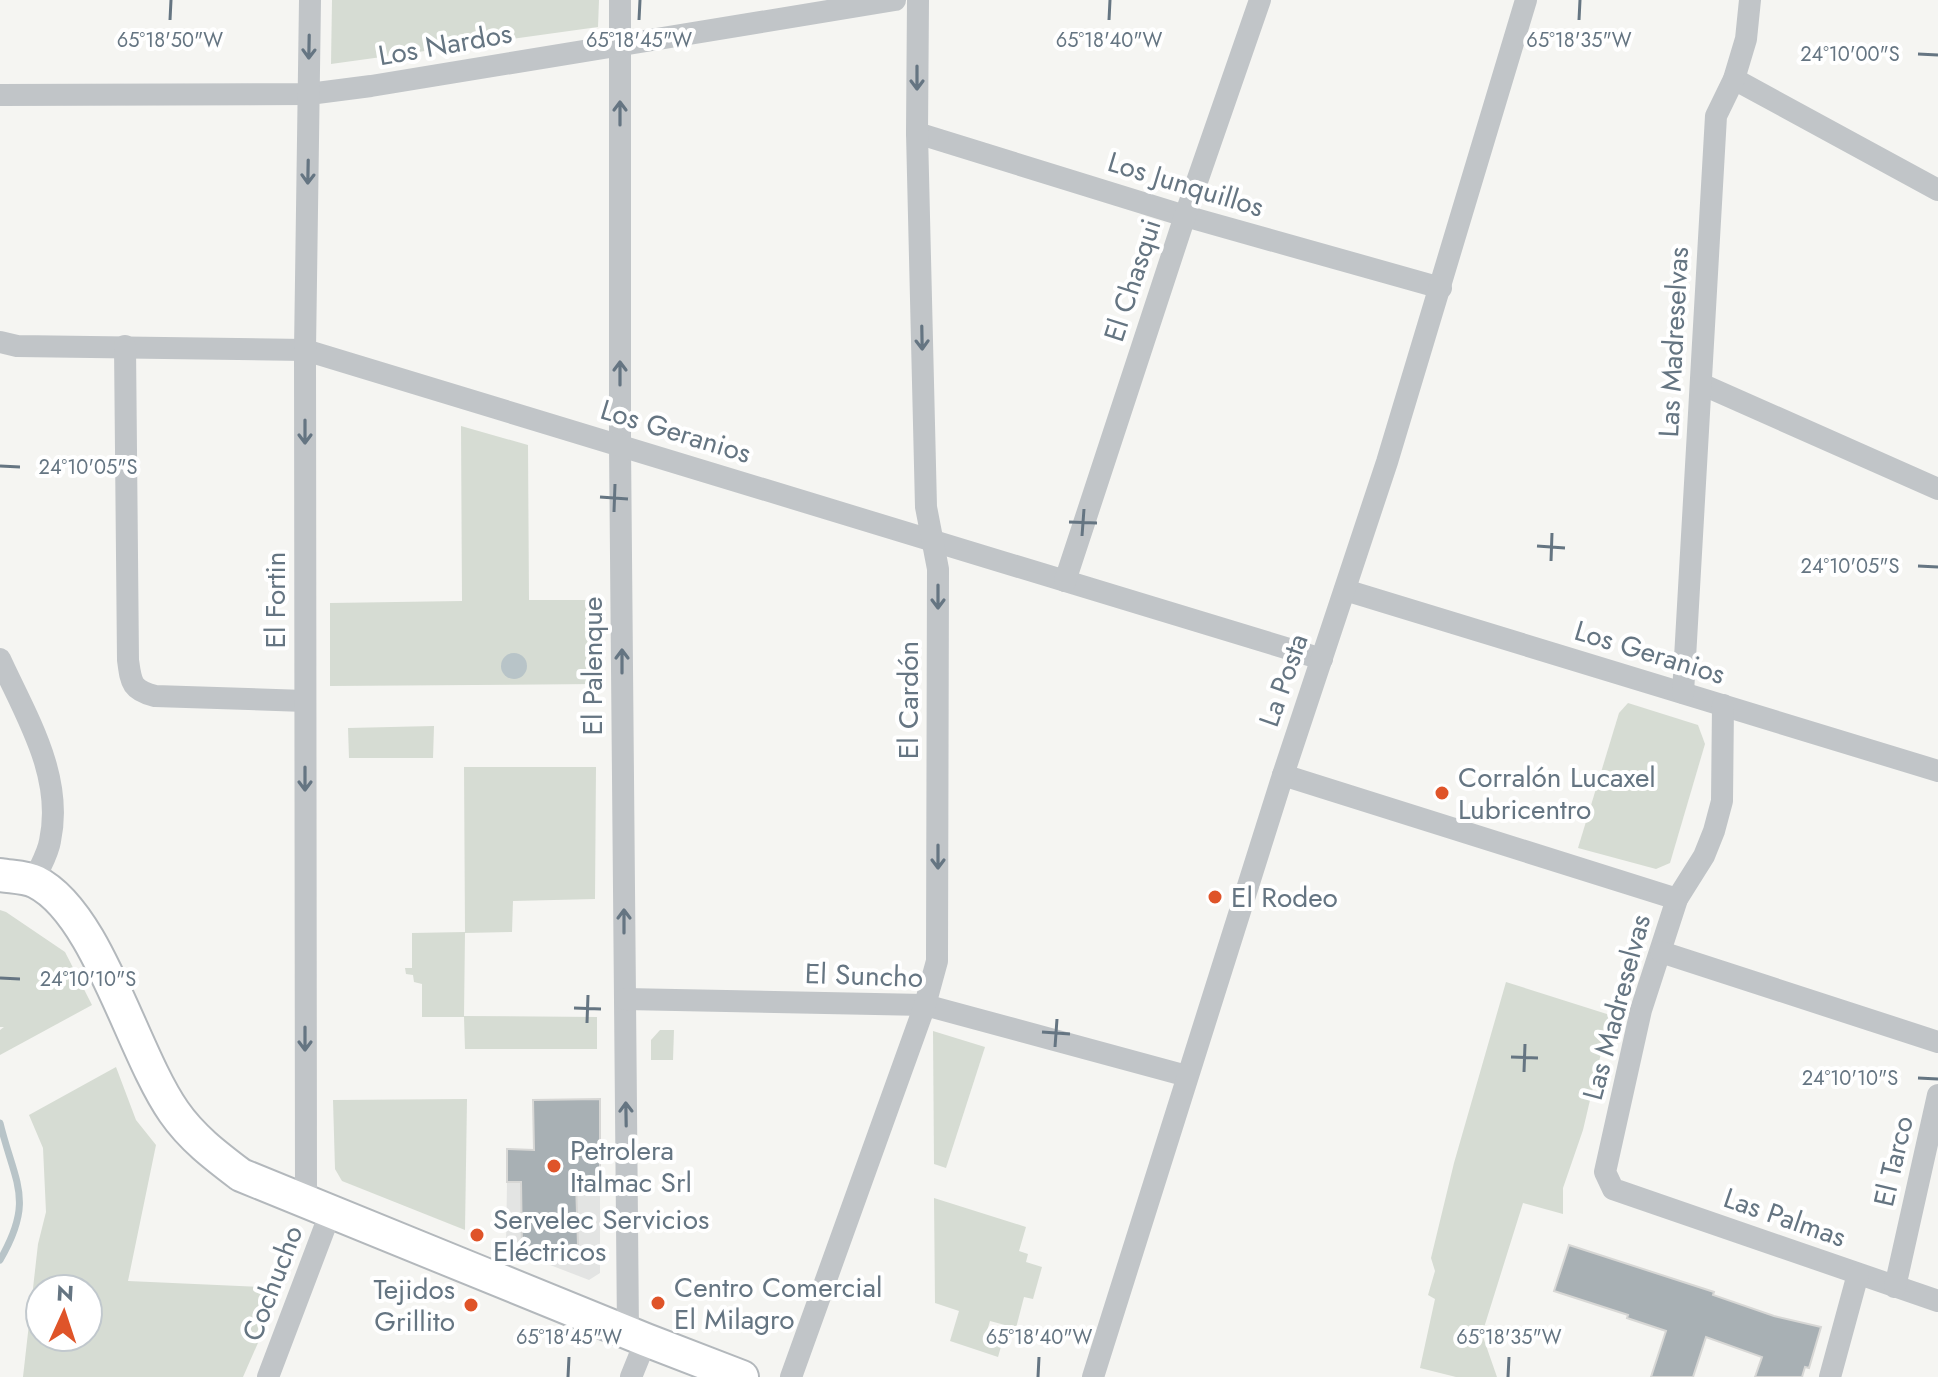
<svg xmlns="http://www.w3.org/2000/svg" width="1938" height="1377" font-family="Jost,sans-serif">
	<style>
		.built { fill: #e3e4e3 }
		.green { fill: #d6dcd3; fill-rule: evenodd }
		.water { fill: #b8c4c8 }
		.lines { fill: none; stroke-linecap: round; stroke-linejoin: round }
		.stream { stroke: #b8c4c8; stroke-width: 7 }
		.building { fill: #a8b0b4; stroke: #d7d7d5; stroke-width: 2 }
		.secondary-casing { stroke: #b3b8bc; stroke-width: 36 }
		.street { stroke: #c1c5c8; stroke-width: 22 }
		.secondary { stroke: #fff; stroke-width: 32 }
		.oneway { stroke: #657582 }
		.ticks { fill: none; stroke: #657582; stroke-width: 3 }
		.poi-dot { fill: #df5429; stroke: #fff; stroke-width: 3 }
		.labels { text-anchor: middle; stroke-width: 8; stroke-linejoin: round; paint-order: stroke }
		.street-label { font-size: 28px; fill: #657582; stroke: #fff }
		.poi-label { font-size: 28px; fill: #657582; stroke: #fff; text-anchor: start }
		.ticks-label { font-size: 20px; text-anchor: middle; fill: #657582; stroke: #fff; stroke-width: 8; stroke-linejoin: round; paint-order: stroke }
	</style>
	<rect width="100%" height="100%" fill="#f5f5f2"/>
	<path class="built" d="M561,1181L600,1182V1273L589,1280L506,1248L507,1182H535L521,1199L523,1247L578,1245L576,1198Z"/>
	<g class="green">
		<path d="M332,0H599L598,27L331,64Z"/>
		<path d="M461,426L528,445L529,600H598L597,684L330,686V603L462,601Z"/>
		<path d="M1628,703L1698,725L1705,744L1670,863L1656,869L1578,848L1619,713Z"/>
		<path d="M434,726L433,758H349L348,728Z"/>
		<path d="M464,767H596L595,899L513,901L512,932L465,933L464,1016L597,1017V1049H465L464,1017H422V984L414,982L413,975L406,974L405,968H412V933L465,932Z"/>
		<path d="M0,910L6,912L65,952L92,1005L0,1055V1030L4,1027H0Z"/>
		<path d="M1506,982L1610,1015L1583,1130L1563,1188V1214L1523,1203L1482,1334L1497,1377H1456L1420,1368L1435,1299L1428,1295L1435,1271L1431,1258L1454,1163Z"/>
		<path d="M660,1030H674L673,1060H651V1040Z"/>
		<path d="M933,1031L985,1047L946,1168L934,1164Z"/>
		<path d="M116,1067L136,1120L156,1145L128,1281L282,1288L243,1377H23L38,1244L46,1212L43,1148L29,1115ZM88,1289V1337H40V1289Z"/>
		<path d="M467,1099L465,1230L342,1181L335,1169L333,1100Z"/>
		<path d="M934,1198L1026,1227L1019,1251L1028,1254L1026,1262L1042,1267L1033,1299L1024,1297L1016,1328L990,1321L987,1331L1004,1336L998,1357L950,1341L959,1311L935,1303Z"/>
	</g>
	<circle class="water" cx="514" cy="666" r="13"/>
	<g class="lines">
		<path class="stream" d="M0,1123C15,1184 35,1200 0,1260"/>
	</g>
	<g class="building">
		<path d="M600,1099V1182H576L578,1245L522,1247L521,1182H507V1149L534,1150L533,1100Z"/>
		<path d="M1569,1245L1714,1292L1713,1295L1774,1316L1821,1327L1809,1368L1805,1367L1802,1377H1755L1762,1357L1706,1337L1693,1377H1651L1666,1331L1627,1318L1628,1315L1554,1291Z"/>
	</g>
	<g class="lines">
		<g class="secondary-casing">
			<path id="secondary" d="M0,875C11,877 26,877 36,882C98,913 132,1052 174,1112C192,1138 216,1156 241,1175L646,1340L742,1377"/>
		</g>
		<g class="street">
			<path d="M620,0V445L628,1332"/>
			<path d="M1734,79L1938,190"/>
			<path d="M0,95L309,94L371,86L895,0"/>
			<path d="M917,133L1185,216L1441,288"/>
			<path d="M0,342L17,346L305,350L1322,659"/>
			<path d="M125,346L128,660C131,682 131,690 155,696L305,701"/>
			<path d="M1701,384L1938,489"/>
			<path d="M1065,581L1185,216L1260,0"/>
			<path d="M1345,590L1938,771"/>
			<path d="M0,659C26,716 64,776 50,841C48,854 39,868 34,881"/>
			<path d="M1683,693L1716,116L1734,79L1746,39L1750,0"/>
			<path d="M1723,705L1722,801L1714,831L1704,856L1677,899L1641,1010L1605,1172L1613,1189L1938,1301"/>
			<path d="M1283,775L1677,899"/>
			<path d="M1661,952L1938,1042"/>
			<path d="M625,999L925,1005L1187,1076"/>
			<path d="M306,1201L305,350L310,0"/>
			<path d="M1895,1287L1938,1095"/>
			<path d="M268,1377L331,1211"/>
			<path d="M631,1377L646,1340"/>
			<path d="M791,1377L925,1005L937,961L938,569L926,507L917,133L918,0"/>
			<path d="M1093,1377L1283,775L1387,462L1526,0"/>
			<path d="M1830,1377L1858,1274"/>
		</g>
		<use href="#secondary" class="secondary"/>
	</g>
	<defs><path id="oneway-shaft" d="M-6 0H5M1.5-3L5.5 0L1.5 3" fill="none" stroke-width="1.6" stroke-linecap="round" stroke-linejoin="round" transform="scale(2)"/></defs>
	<g class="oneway">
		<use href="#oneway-shaft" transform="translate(309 47) rotate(91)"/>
		<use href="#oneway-shaft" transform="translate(917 78) rotate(90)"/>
		<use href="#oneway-shaft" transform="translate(620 113) rotate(-90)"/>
		<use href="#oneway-shaft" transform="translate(308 172) rotate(91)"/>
		<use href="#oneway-shaft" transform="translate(922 338) rotate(89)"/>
		<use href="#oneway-shaft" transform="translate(620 373) rotate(-90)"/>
		<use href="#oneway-shaft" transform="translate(305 432) rotate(90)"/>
		<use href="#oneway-shaft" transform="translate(938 597) rotate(90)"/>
		<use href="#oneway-shaft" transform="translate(622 661) rotate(-90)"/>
		<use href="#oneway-shaft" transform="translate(305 779) rotate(90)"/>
		<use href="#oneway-shaft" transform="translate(938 857) rotate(90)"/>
		<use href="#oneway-shaft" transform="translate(624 921) rotate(-90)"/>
		<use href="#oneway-shaft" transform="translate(305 1039) rotate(90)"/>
		<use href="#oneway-shaft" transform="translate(626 1114) rotate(-91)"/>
	</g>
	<path class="ticks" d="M170,20L171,0M639,20L640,0M1109,20L1110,0M1579,20L1580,0M1918,54L1938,55M0,466L20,467M600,497L628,499M614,512L615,484M1069,522L1097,523M1082,536L1084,509M1537,546L1565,548M1551,561L1552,533M1918,566L1938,567M0,978L20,979M574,1008L601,1009M587,1023L588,995M1042,1032L1070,1034M1055,1047L1057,1019M1511,1057L1538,1058M1524,1072L1525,1044M1918,1078L1938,1079M568,1377L569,1357M1038,1377L1039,1357M1508,1377L1509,1357"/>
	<g class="poi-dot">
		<circle cx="1442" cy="793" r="8"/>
		<circle cx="1215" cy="897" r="8"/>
		<circle cx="554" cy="1166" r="8"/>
		<circle cx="477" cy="1235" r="8"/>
		<circle cx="658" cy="1303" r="8"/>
		<circle cx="471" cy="1305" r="8"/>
	</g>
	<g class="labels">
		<g class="street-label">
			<text transform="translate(445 44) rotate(-10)" y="10">Los Nardos</text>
			<text transform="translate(1186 184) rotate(17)" y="10">Los Junquillos</text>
			<text transform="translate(1132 280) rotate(-72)" y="10">El Chasqui</text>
			<text transform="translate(1673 342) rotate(-87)" y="10">Las Madreselvas</text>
			<text transform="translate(676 431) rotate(17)" y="10">Los Geranios</text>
			<text transform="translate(275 600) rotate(-90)" y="10">El Fortin</text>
			<text transform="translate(1650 652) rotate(17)" y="10">Los Geranios</text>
			<text transform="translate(592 666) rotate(-90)" y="10">El Palenque</text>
			<text transform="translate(1283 680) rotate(-71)" y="10">La Posta</text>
			<text transform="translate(908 700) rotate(-90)" y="10">El Cardón</text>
			<text transform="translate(864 975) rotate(2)" y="10">El Suncho</text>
			<text transform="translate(1616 1007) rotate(-75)" y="10">Las Madreselvas</text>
			<text transform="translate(1893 1161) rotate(-77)" y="10">El Tarco</text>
			<text transform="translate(1785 1217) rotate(19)" y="10">Las Palmas</text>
			<text transform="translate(272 1283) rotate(-69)" y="10">Cochucho</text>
		</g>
		<g class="poi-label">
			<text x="1458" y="787">Corralón Lucaxel<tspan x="1458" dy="32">Lubricentro</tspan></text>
			<text x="1231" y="907">El Rodeo</text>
			<text x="570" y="1160">Petrolera<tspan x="570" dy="32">Italmac Srl</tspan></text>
			<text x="493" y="1229">Servelec Servicios<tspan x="493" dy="32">Eléctricos</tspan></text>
			<text x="674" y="1297">Centro Comercial<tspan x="674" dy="32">El Milagro</tspan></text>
			<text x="455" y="1299" text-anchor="end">Tejidos<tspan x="455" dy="32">Grillito</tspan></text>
		</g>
	</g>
	<g class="ticks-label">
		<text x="170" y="47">65°18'50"W</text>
		<text x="639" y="47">65°18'45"W</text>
		<text x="1109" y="47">65°18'40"W</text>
		<text x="1579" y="47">65°18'35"W</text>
		<text x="1850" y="61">24°10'00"S</text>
		<text x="88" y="474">24°10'05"S</text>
		<text x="1850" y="573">24°10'05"S</text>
		<text x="88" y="986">24°10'10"S</text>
		<text x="1850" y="1085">24°10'10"S</text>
		<text x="569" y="1344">65°18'45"W</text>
		<text x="1039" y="1344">65°18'40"W</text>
		<text x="1509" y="1344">65°18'35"W</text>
	</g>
	<g transform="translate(64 1313) rotate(3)"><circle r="38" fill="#ffffff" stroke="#c1c8cd" stroke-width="2"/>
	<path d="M0-6L14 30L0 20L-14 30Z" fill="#df5429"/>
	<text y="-12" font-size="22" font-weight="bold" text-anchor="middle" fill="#657582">N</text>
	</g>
</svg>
